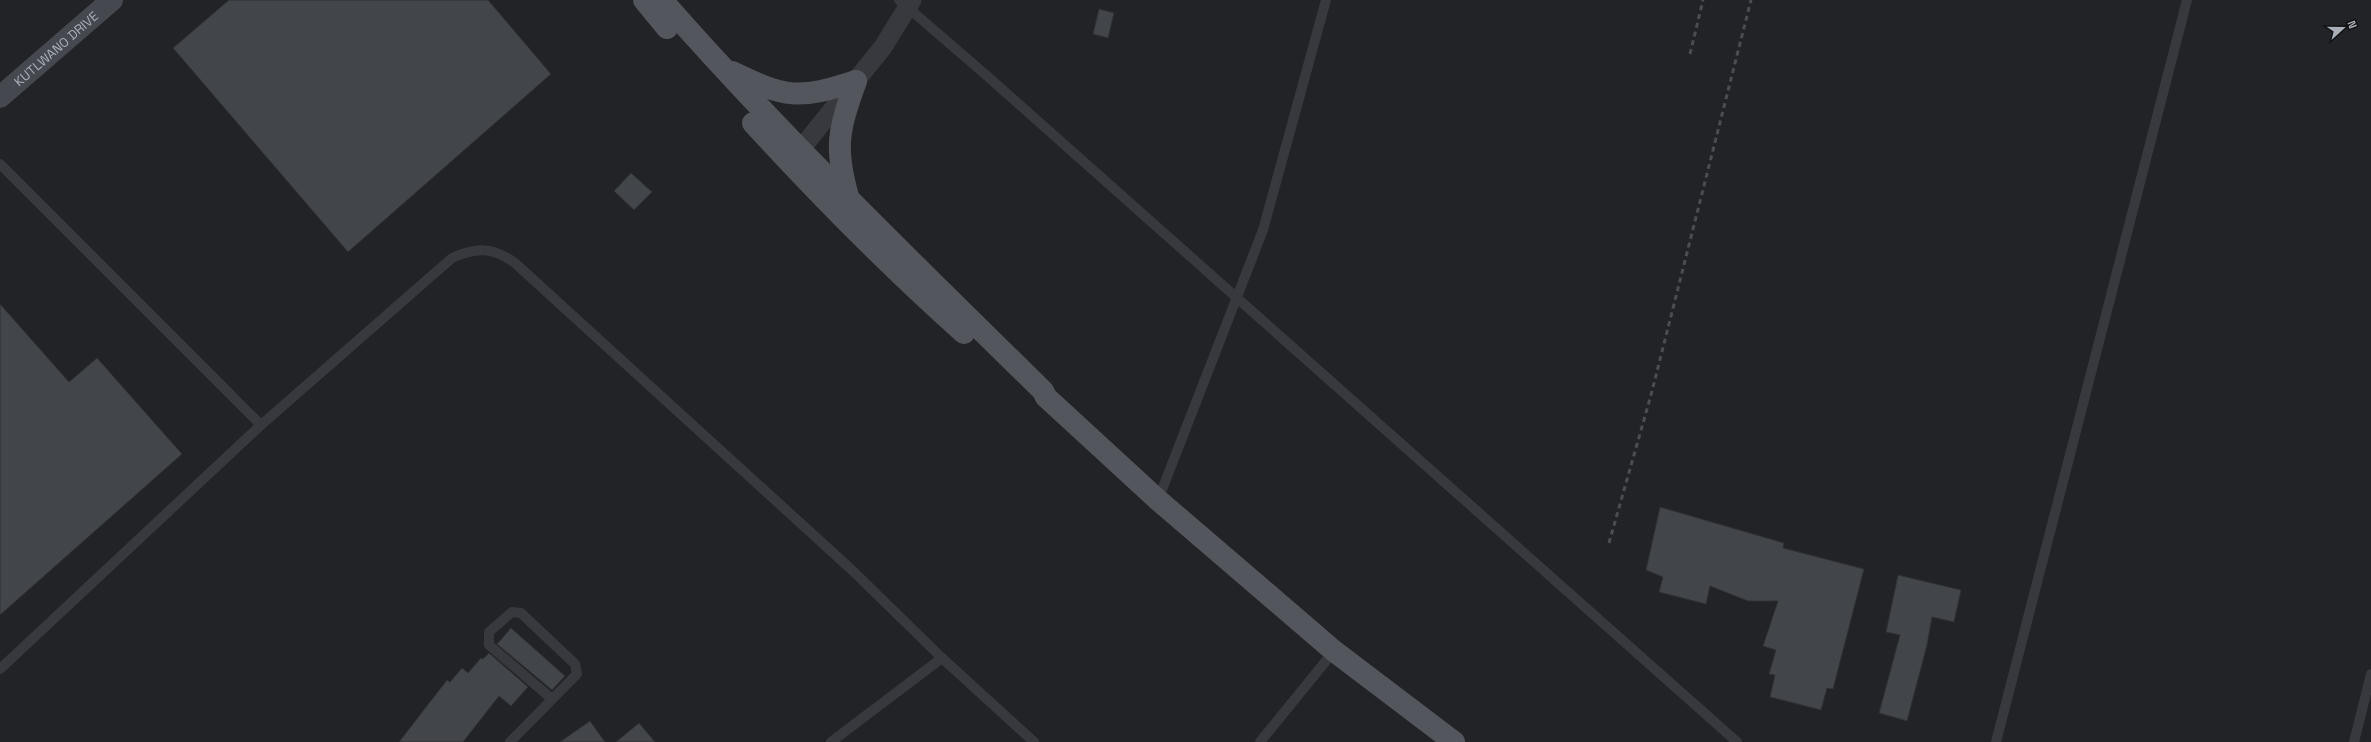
<svg xmlns="http://www.w3.org/2000/svg" width="2371" height="742" font-family="'Space Grotesk',sans-serif">
	<style>
		.built { fill: #222326 }
		.building { fill: #424549; stroke: #303135 }
		.lines { fill: none; stroke-linecap: round; stroke-linejoin: round }
		.lane { stroke: #37393e; stroke-width: 10 }
		.street { stroke: #37393e; stroke-width: 19 }
		.secondary { stroke: #45484e; stroke-width: 22 }
		.primary { stroke: #53575d; stroke-width: 22 }
		.rail { stroke: #4a4d53; stroke-width: 3; stroke-dasharray: 5 4; stroke-linecap: butt }
		.labels { text-anchor: middle; stroke-width: 3.5; stroke-linejoin: round; paint-order: stroke }
		.street-label { font-size: 13px; fill: #a8afb9; stroke: #111214 }
	</style>
	<rect width="100%" height="100%" fill="#161719"/>
	<rect class="built" x="0" y="0" width="2371" height="742"/>
	<g class="building">
		<path d="M229,0H488L551,74L348,252L173,48Z"/>
		<path d="M1099,9L1114,13L1108,38L1093,34Z"/>
		<path d="M631,173L652,192L634,210L614,191Z"/>
		<path d="M0,304L69,382L97,358L182,454L0,615Z"/>
		<path d="M1660,507L1784,543L1783,548L1864,569L1833,689L1827,688L1821,710L1770,697L1775,675L1769,674L1776,650L1763,646L1778,601H1748L1710,586L1706,604L1659,592L1663,577L1646,570Z"/>
		<path d="M1898,575L1961,590L1954,622L1932,617L1927,645L1907,721L1879,713L1900,635L1886,632Z"/>
		<path d="M511,628L565,676L552,690L497,644Z"/>
		<path d="M489,653L528,687L511,706L499,696L463,742H399L447,680L450,682L462,668L468,673L481,658L483,659Z"/>
		<path d="M590,721L605,742H560Z"/>
		<path d="M639,723L655,742H616Z"/>
	</g>
	<g class="lines">
		<g class="lane">
			<path d="M899,0L986,75L1737,742"/>
			<path d="M0,164L261,425"/>
			<path d="M1158,500L1263,230L1326,0"/>
			<path d="M0,669L261,425L452,258C477,247 493,247 515,263L853,571L942,658L1034,742"/>
			<path d="M510,742L577,674L575,664L521,613L512,612L489,632V645L552,699"/>
			<path d="M831,742L942,658"/>
			<path d="M1260,742L1334,651"/>
			<path d="M1996,742L2187,0"/>
			<path d="M2354,742L2371,674"/>
		</g>
		<path class="street" d="M792,160L883,47L912,0"/>
		<path class="secondary" id="s1" d="M0,97L112,0"/>
		<g class="primary">
			<path d="M644,0L667,28"/>
			<path d="M662,0C782,137 913,263 1043,391L1046,397L1158,500L1334,651L1454,742"/>
			<path d="M732,72C786,98 798,100 856,81"/>
			<path d="M753,123C820,196 890,267 964,333"/>
			<path d="M849,200C834,148 838,131 856,81"/>
		</g>
		<g class="rail">
			<path d="M1690,54L1703,0"/>
			<path d="M1609,543L1651,395L1751,0"/>
		</g>
	</g>
	<g class="labels">
		<g class="street-label">
			<text dy="5" stroke="none"><textPath href="#s1" startOffset="74">KUTLWANO DRIVE</textPath></text>
		</g>
	</g>
	<g transform="translate(2343 28) rotate(69)" stroke="#111214" stroke-width="3" paint-order="stroke">
	<path d="M0-3L7 15L0 10L-7 15Z" fill="#a8afb9"/>
	<text y="-6" font-size="11" font-weight="bold" text-anchor="middle" fill="#a8afb9">N</text>
	</g>
</svg>
